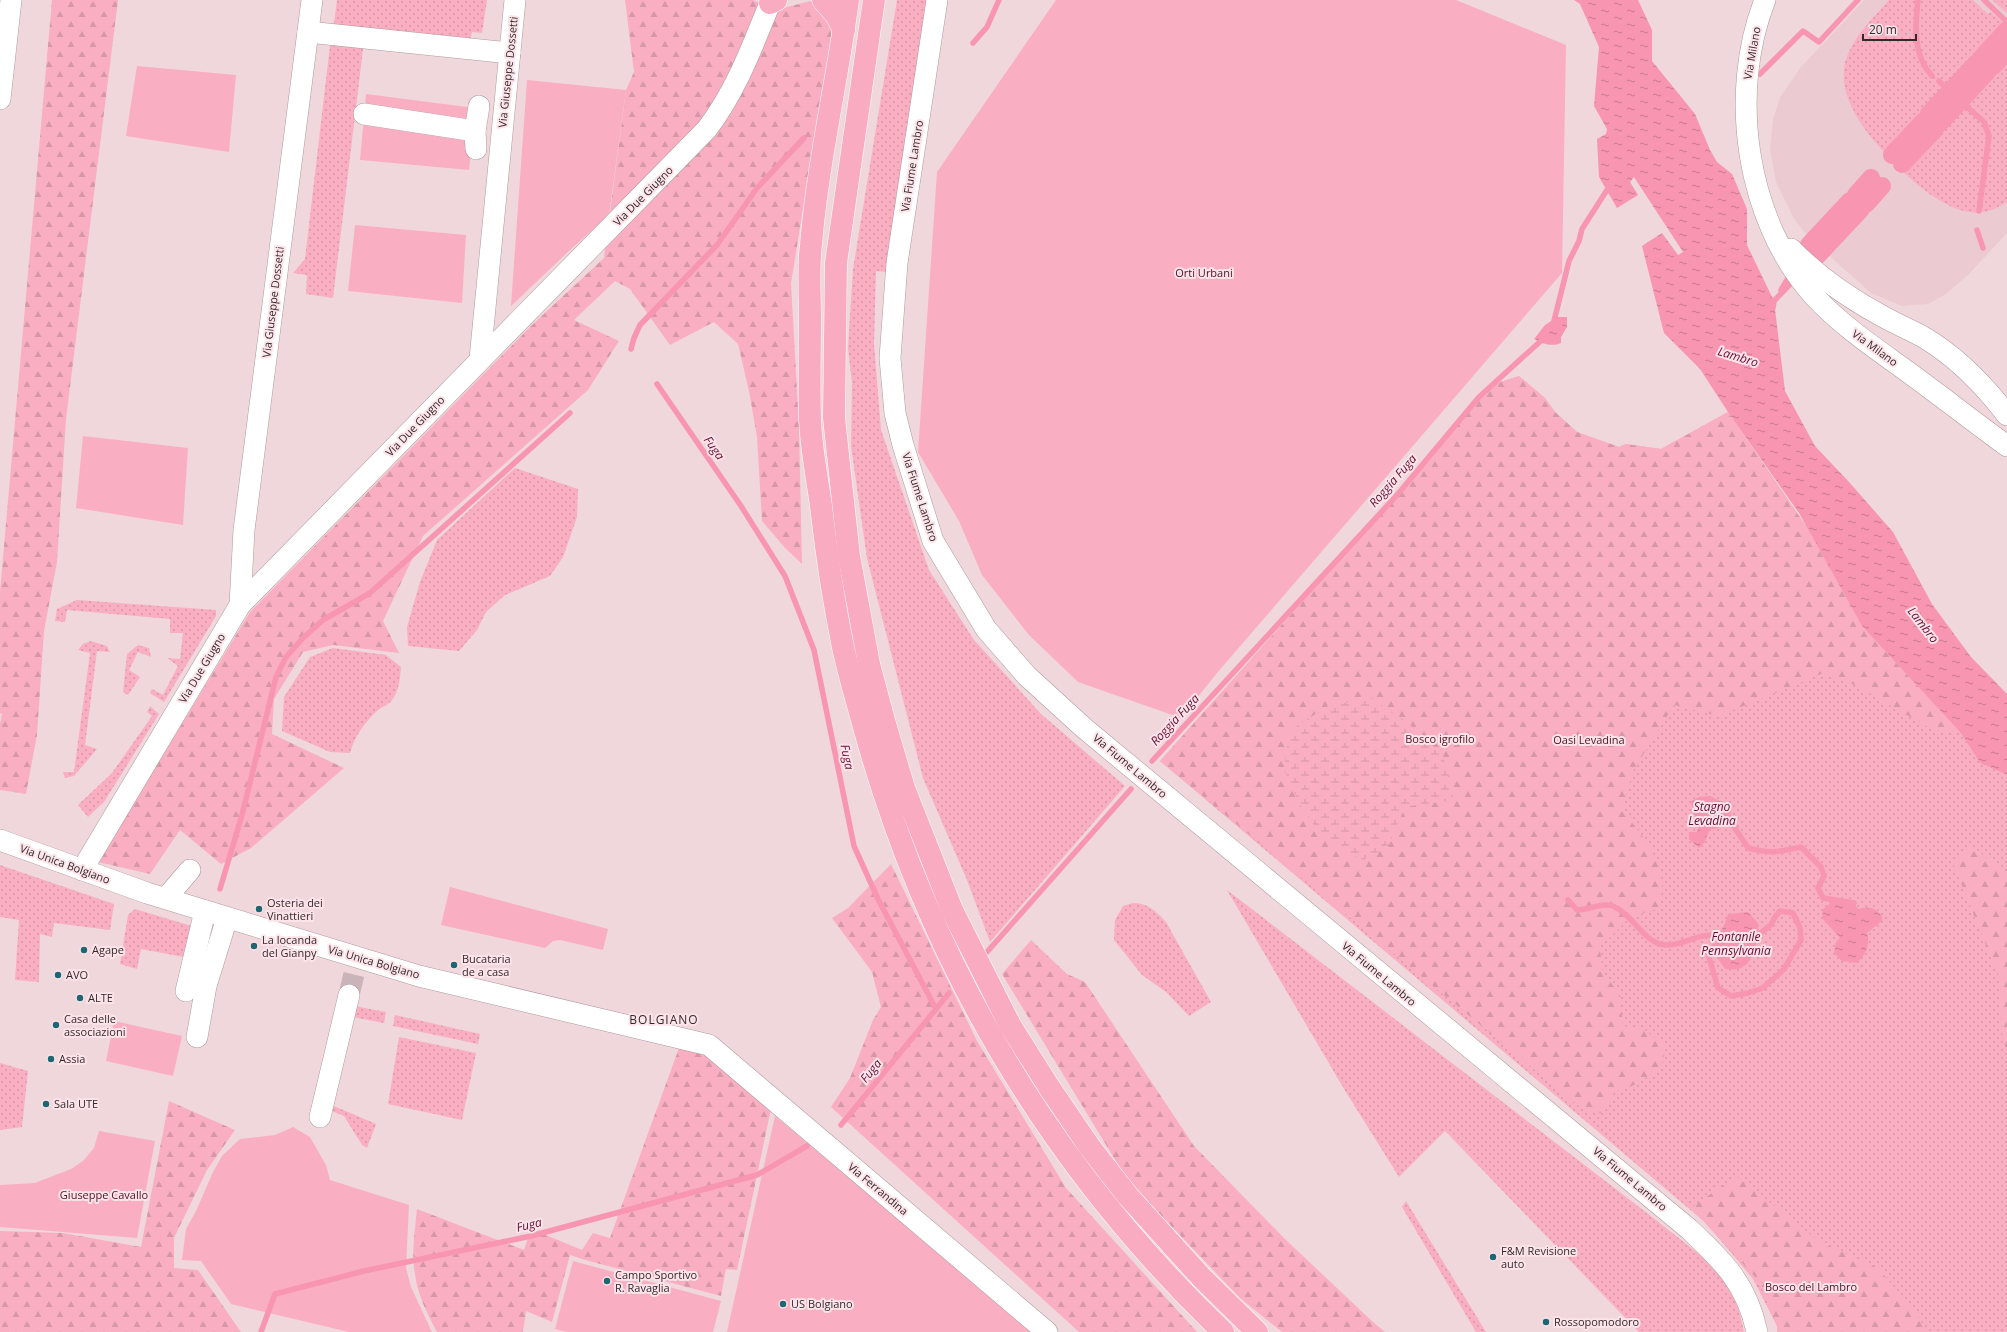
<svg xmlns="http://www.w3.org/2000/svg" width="2007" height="1332" font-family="'Open Sans',sans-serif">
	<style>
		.built { fill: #ebcad2 }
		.grass { fill: url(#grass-dots) }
		.forest { fill: url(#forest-firs) }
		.wetland { fill: url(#wetland-marsh) }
		.garden { fill: #f9afc1 }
		.water { fill: url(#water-ripples) }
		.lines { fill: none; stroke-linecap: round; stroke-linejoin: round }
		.stream { stroke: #f895b0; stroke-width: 5.5 }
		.canal { stroke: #f895b0; stroke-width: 18 }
		.minor-tunnel { stroke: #cab4b9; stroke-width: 21; stroke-dasharray: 21 10; stroke-linecap: butt }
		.minor-casing { stroke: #b0999e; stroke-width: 22 }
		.major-casing { stroke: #fff; stroke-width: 23 }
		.minor { stroke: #fff; stroke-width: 21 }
		.major { stroke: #f9abc2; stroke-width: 22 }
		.poi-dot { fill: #1c6772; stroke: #fde4ea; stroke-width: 1.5 }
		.labels { text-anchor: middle; stroke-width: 4; stroke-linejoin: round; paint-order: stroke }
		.street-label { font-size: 11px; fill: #32292b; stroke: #fde4ea }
		.park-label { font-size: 11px; fill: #4b1025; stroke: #fde4ea }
		.poi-label { font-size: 11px; fill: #32292b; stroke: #fde4ea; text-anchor: start }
		.water-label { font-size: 12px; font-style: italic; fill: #640c30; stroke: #fde4ea }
		.neighbourhood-label { font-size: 12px; letter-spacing: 1px; fill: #32292b; stroke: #fde4ea }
	</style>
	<defs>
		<pattern id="grass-dots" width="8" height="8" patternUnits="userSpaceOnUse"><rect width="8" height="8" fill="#f9afc1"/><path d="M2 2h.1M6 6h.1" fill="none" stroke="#d697a6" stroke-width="1.8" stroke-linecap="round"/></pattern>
		<pattern id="forest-firs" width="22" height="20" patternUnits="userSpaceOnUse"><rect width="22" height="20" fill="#f9afc1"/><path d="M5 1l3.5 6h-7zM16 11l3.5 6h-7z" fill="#d697a6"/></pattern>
		<pattern id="wetland-marsh" width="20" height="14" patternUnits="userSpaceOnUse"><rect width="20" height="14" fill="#f9afc1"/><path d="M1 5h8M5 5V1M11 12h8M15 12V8" fill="none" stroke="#d697a6"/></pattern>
		<pattern id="water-ripples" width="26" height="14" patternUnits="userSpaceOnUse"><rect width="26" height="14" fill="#f895b0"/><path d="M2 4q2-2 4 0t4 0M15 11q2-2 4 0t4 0" fill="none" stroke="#c97a8f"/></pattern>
	</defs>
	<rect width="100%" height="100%" fill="#f0d7dc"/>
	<path class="built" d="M1864,0H2007V233L1968,275L1946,294L1928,304L1902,306L1871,293L1808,237L1793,217L1776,182L1770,149L1773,120L1780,97L1801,67Z"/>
	<g class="grass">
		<path d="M337,0H487L482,33L472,32L469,45L333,32Z"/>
		<path d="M897,0H927L887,272L876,271L874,344L881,430L929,570L974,640L1041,714L1125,786L990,942L967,880L923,778L867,558L851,446L852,383L848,348L853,269Z"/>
		<path d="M1889,0H1973L1988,14L1991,12L2007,26L1887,155C1864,131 1832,90 1848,54C1857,33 1874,17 1889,0Z"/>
		<path d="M1992,0H2007V13Z"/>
		<path d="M331,37L364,41L333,298L306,294L307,275L293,273L305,259Z"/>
		<path d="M2007,59V202C2000,206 1992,211 1984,212C1955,217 1924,191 1903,172Z"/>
		<path d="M1519,376L1545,398L1555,412L1577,432L1619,447L1626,444L1661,449L1728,412L1808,529L1862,626L1960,732L1980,763L2007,775V1332H1777V1326L1753,1279L1707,1224L1160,761L1413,478L1488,386Z"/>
		<path d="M515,468L578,489L577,517L563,557L550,576L505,595L486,612L477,630L459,651L408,646L407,627L420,582L437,540Z"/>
		<path d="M77,600L216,610V616L164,702L150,693L152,689L163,695L178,666L167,658L180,659L183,633H170V619L67,610L65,622L55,621L57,609Z"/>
		<path d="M91,641L107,646L110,652L97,651L85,745L97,749L74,776L65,778L63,772H74L90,653L78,650L83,644Z"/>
		<path d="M138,645L149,648L151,657L138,652L129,670L140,677L128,695L123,692L127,654Z"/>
		<path d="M333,648L386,655L401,667C400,679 399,691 392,700C389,705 381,707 377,711C365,722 354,737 350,753L330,752L282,731L284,697L310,657Z"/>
		<path d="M150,706L159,714L104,802L88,817L78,805L112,773L152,716L147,712Z"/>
		<path d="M0,865L114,904L110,930L54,923L52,937L40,934L39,982L15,980L19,920L0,917Z"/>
		<path d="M1227,890L1656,1220C1676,1237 1718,1265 1730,1288C1737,1302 1741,1317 1744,1332H1639L1445,1131L1399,1177L1344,1089Z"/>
		<path d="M1133,903C1148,903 1156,911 1166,922L1211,1002L1189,1016L1166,992L1142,975L1114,940L1115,920L1123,906Z"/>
		<path d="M135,909L195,927L189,958L141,949L137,969L120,964L128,915Z"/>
		<path d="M354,1006L386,1012L384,1023L352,1017Z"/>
		<path d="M395,1015L480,1034L478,1044L393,1026Z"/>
		<path d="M399,1037L476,1053L462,1120L388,1104Z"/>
		<path d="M0,1063L28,1071L22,1127L0,1130Z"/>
		<path d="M334,1106L376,1124L367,1148L362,1145L344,1116L332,1111Z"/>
		<path d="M1406,1201L1486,1332H1476L1402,1207Z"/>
	</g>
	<g class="forest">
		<path d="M52,0H118L66,419L57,562L44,631L37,735L26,794L0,790V724L2,714L0,713V592Z"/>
		<path d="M625,0H753L776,10L810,1L822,8L833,24L791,283L799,427L802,564L785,548L762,521L757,437L749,391L738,344L714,322L670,345L630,289L615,281L574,320L619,341L588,390L423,536L383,621L399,653L333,645L303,652L274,699L272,734L344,768L251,848L221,864L180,830L150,874L98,862L250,612L531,326L604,258L626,90L634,72Z"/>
		<path d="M1519,376L1545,398L1555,412L1577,432L1619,447L1626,444L1661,449L1728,412L1808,529L1862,626L1960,732L1933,730L1855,685L1821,674L1719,716L1674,705L1633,771L1622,810C1638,831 1661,855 1662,883C1662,891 1661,899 1660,908L1630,917L1611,937L1599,944L1603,972L1620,995L1623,1026L1645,1030L1666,1047L1661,1067L1637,1084L1614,1092L1612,1100L1603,1113L1586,1112L1160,761L1413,478L1488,386Z"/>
		<path d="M1971,845L2007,875V1056L2002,1033L2000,979L1952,861Z"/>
		<path d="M891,864L977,1041L1066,1188L1197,1332H1079L831,1107L850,1078L873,1020L881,1007L872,972L832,918L848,908Z"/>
		<path d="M1031,940L1067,974L1085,982L1194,1146L1285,1239L1374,1323L1385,1332H1282L1240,1298L1128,1181L1002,974Z"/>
		<path d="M679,1048L707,1053L771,1109L737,1270L726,1269L721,1296L585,1260L570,1255L552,1322L526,1311L523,1332H437C428,1315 417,1294 415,1274C411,1252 415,1230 417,1209L524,1250L531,1229L582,1250L593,1233L610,1238Z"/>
		<path d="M169,1101L235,1130L207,1170L174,1238V1268L198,1270L241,1332H0V1231L63,1233L141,1247Z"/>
		<path d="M1736,1176L1820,1242L1878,1268L1914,1311L1928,1332H1777V1326L1758,1280L1691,1208Z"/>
	</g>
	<path class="wetland" d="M1372,698L1411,725L1443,755L1454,800L1405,807L1388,847L1363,860L1326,843L1300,805L1284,770L1289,731L1328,706Z"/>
	<g class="garden">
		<path d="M1056,0H1456L1566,45L1562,273L1217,673L1181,718L1078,682L1029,635L982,575L959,521L918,452L937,172Z"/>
		<path d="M137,66L236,75L229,152L126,136Z"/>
		<path d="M527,80L626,90L609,215L571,249L511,306Z"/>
		<path d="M366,94L475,108L469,170L360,160Z"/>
		<path d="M355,225L466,235L462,303L348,291Z"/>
		<path d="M83,436L188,448L183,525L76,508Z"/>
		<path d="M450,887L608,929L603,950L560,940L553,941L545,948L441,925Z"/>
		<path d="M114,1021L182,1036L173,1076L106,1061Z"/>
		<path d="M775,1116L1032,1332H727Z"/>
		<path d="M293,1127L310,1137L326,1165L330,1180L409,1205L406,1268L411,1287L432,1332H349L231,1304L201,1261L182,1260L186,1229L196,1211L213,1172L222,1156L240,1139L275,1135Z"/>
		<path d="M99,1131L155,1141L137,1238L0,1227V1185L35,1183L71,1169L83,1161L94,1148Z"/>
		<path d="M573,1261L721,1301L713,1332H567L555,1329Z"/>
	</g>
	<g class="water">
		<path d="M1574,0H1638L1652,30V61L1695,114L1710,150L1717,162L1732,174L1747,209V245L1774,301L1785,391L1815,446L1849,482L1893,532L1932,604L1971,657L2007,694V775L1980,763L1960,732L1862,626L1799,513L1728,412L1700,369L1664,333L1642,246L1662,233L1678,255L1683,252L1634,177L1630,182L1638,195L1617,208L1599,177L1597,139L1606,134L1607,129L1594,106L1599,47L1580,4Z"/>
		<path d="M1557,317H1567V327L1561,337V343C1552,347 1543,344 1534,339L1545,325Z"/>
		<path d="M1710,796L1731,807V822L1716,829H1710L1704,843L1699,848L1689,839V832H1697L1699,825L1690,802L1699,797Z"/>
		<path d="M1836,899L1854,903L1858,909C1870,907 1875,906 1882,917V921L1867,933C1871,945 1865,955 1857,963L1842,961L1834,953L1836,942L1840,938L1822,918L1823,909Z"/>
		<path d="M1748,912L1758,923C1758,939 1755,965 1738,969C1734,970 1729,969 1725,969C1704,941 1721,940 1728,914Z"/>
	</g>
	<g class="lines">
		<g class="stream">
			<path d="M1918,0C1915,26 1913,56 1932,76"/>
			<path d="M1984,0L2007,22"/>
			<path d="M973,43L987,27L999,0"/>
			<path d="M1760,74L1803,31L1819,42L1858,0"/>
			<path d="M1939,81L1947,89"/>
			<path d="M1967,107L1984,122L1989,136L1979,211"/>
			<path d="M1977,230L1983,248"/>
			<path d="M1781,290L1790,275"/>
			<path d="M1773,308L1774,301L1794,280"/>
			<path d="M1553,325L1569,261L1579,241L1582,229L1607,190L1612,186"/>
			<path d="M631,349L634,338L640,325L717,245L757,188L804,138"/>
			<path d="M657,384L741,506L785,576L814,650L854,846L878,899L936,1009L841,1125"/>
			<path d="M1152,761L1397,495L1479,397L1544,338"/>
			<path d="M1731,822L1748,848C1771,854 1778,852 1801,847L1821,867L1824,876L1818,888L1823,898L1854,903"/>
			<path d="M220,889L242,815L276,677L286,657L303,638L323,620L370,593L570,413"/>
			<path d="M1568,900L1577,910C1588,910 1603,902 1613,906C1634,915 1644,944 1666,945C1684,946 1698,932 1717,936"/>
			<path d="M1714,946L1709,957L1718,988L1731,996L1748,993L1763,988L1784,969L1801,940L1800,928L1793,913L1780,911L1775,917L1771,925L1758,935"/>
			<path d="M987,952L1131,789"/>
			<path d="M936,1009L949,993"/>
			<path d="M261,1332L275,1294L364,1271L531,1236L757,1175L807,1146"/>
		</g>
		<g class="canal">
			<path d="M1983,56L2007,30"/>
			<path d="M1993,66L2007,51"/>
			<path d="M1929,114L1977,63"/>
			<path d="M1940,123L1987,72"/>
			<path d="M1892,155L1924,121"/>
			<path d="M1902,164L1935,129"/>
			<path d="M1856,195L1871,178"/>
			<path d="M1866,204L1882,186"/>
			<path d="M1809,245L1850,201"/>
			<path d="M1817,256L1861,209"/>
		</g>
		<path class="minor-tunnel" d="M349,995L356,966"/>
		<g class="minor-casing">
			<g id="minor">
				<path d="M937,0L897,263L890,358L895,413L903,445L933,541L986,629L1027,676L1084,728L1689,1229C1723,1261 1747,1284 1757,1332"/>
				<path d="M1765,0C1728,94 1746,220 1814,296C1842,326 1875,348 1908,372C1941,396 1974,422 2007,446"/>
				<path d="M308,32L510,53"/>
				<path d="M0,99L11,0"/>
				<path d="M364,114L475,131L476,149"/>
				<path d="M475,131L479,106"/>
				<path d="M1791,249C1817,276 1849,298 1882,316C1896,324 1911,330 1925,338C1958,358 1984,385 2007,415"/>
				<path d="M480,359L515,0"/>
				<path d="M240,605L244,530L312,0"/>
				<path d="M0,840L147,893L419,976L709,1045L1047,1332"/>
				<path d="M82,870L240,605L707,129C736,91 752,47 770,3"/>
				<path d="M166,898L190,870"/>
				<path d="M186,991L205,911"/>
				<path d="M197,1037L206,986L227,918"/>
				<path d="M320,1117L349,995"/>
			</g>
		</g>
		<g class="major-casing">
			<g id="major">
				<path d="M823,0L836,15L844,30"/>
				<path d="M848,0C837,82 818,162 811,244C808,268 810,293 810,317C810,351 809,385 810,419C811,448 817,477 821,506C826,551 833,597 842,642C847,668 855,694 862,720C926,956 1046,1162 1223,1332"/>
				<path d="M874,0L836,263L834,418L849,556L869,664L885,724L904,788L952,910L1010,1025L1049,1087L1089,1146L1127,1195L1202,1278L1257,1332"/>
				<path d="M770,3L776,0"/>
			</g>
		</g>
		<use href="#minor" class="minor"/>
		<use href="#major" class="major"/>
	</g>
	<g class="poi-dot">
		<circle cx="259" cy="909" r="4"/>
		<circle cx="254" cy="946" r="4"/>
		<circle cx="84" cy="950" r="4"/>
		<circle cx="454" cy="965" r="4"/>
		<circle cx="58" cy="975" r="4"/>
		<circle cx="80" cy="998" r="4"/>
		<circle cx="56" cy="1025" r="4"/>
		<circle cx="51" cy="1059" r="4"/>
		<circle cx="46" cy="1104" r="4"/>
		<circle cx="1493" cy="1257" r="4"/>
		<circle cx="607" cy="1281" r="4"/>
		<circle cx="783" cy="1304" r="4"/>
		<circle cx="1546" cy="1322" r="4"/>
	</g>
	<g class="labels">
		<g class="street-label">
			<text transform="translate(1752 53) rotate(-80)" y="4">Via Milano</text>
			<text transform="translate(508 72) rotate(-84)" y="4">Via Giuseppe Dossetti</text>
			<text transform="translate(912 166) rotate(-81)" y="4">Via Fiume Lambro</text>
			<text transform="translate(643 196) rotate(-45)" y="4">Via Due Giugno</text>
			<text transform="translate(273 302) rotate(-83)" y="4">Via Giuseppe Dossetti</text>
			<text transform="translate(1875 348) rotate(36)" y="4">Via Milano</text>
			<text transform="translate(415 426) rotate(-46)" y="4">Via Due Giugno</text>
			<text transform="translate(920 497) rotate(72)" y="4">Via Fiume Lambro</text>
			<text transform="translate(202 668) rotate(-59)" y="4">Via Due Giugno</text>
			<text transform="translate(1130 766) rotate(40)" y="4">Via Fiume Lambro</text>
			<text transform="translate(65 864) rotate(20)" y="4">Via Unica Bolgiano</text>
			<text transform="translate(374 962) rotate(16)" y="4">Via Unica Bolgiano</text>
			<text transform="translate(1379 974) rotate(40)" y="4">Via Fiume Lambro</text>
			<text transform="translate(1630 1179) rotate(40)" y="4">Via Fiume Lambro</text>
			<text transform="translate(878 1189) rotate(40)" y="4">Via Ferrandina</text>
		</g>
		<g class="park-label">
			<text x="1204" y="277">Orti Urbani</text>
			<text x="1440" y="743">Bosco igrofilo</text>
			<text x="1589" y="744">Oasi Levadina</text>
			<text x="104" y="1199">Giuseppe Cavallo</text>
			<text x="1811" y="1291">Bosco del Lambro</text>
		</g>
		<g class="poi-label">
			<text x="267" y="907">Osteria dei<tspan x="267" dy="13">Vinattieri</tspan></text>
			<text x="262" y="944">La locanda<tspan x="262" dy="13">del Gianpy</tspan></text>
			<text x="92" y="954">Agape</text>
			<text x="462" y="963">Bucataria<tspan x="462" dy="13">de a casa</tspan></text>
			<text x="66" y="979">AVO</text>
			<text x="88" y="1002">ALTE</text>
			<text x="64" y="1023">Casa delle<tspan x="64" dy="13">associazioni</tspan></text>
			<text x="59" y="1063">Assia</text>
			<text x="54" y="1108">Sala UTE</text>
			<text x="1501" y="1255">F&amp;M Revisione<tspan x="1501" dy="13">auto</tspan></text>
			<text x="615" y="1279">Campo Sportivo<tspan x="615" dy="13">R. Ravaglia</tspan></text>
			<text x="791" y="1308">US Bolgiano</text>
			<text x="1554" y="1326">Rossopomodoro</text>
		</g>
		<g class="water-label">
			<text transform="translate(1738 357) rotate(17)" y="4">Lambro</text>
			<text transform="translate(714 448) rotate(55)" y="4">Fuga</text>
			<text transform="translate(1393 481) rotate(-49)" y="4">Roggia Fuga</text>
			<text transform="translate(1923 625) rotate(52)" y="4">Lambro</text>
			<text transform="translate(1175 720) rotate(-47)" y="4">Roggia Fuga</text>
			<text transform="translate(847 757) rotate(78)" y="4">Fuga</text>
			<text x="1712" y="811">Stagno<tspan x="1712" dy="14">Levadina</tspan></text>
			<text x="1736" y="941">Fontanile<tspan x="1736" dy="14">Pennsylvania</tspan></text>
			<text transform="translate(871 1071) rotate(-51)" y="4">Fuga</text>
			<text transform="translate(529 1225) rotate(-13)" y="4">Fuga</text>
		</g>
		<g class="neighbourhood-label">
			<text x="664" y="1024">BOLGIANO</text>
		</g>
	</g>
	<path d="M1863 34v6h53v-6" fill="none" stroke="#32292b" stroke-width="2"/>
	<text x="1869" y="34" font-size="12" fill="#32292b" stroke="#fde4ea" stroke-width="3" paint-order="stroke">20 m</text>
</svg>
